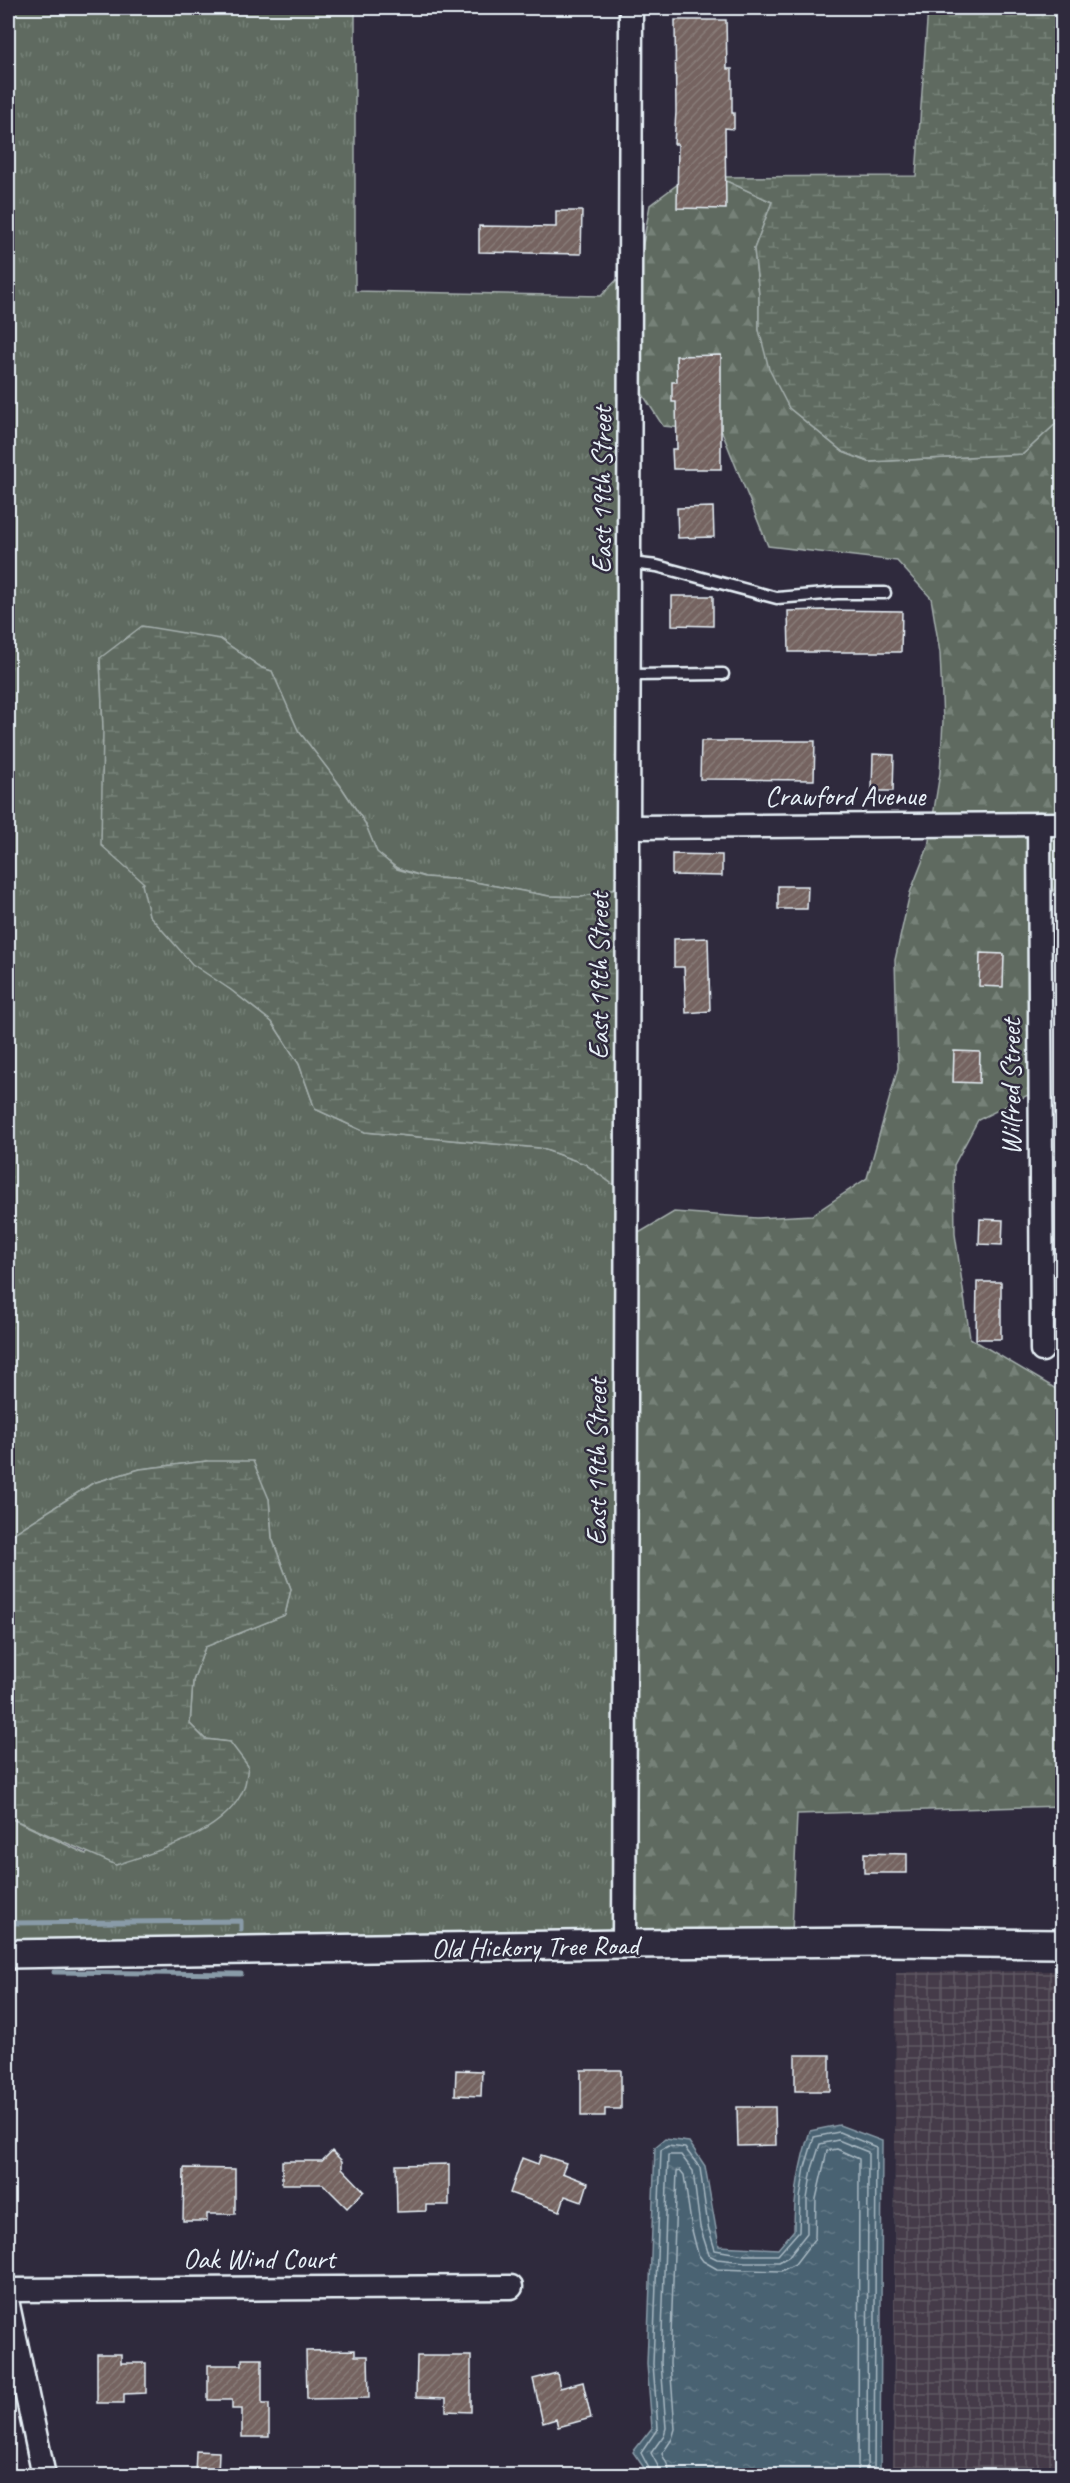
<svg xmlns="http://www.w3.org/2000/svg" width="1070" height="2483" font-family="Caveat,sans-serif">
	<style>
		.industrial { fill: url(#industrial-grid) }
		.grass { fill: url(#grass-tufts); stroke: #a4aeac; stroke-width: 1.5 }
		.forest { fill: url(#forest-firs); stroke: #a4aeac; stroke-width: 1.5 }
		.wetland { fill: url(#wetland-marsh); stroke: #a4aeac; stroke-width: 1.5 }
		.water { fill: url(#water-ripples); stroke: #899ba8; stroke-width: 1.5 }
		.lines { fill: none; stroke-linecap: round; stroke-linejoin: round }
		.shore { stroke: #a8b8c2; stroke-width: 1.5 }
		.stream { stroke: #899ba8; stroke-width: 5 }
		.building { fill: url(#building-hatch); stroke: #e8f1f8; stroke-width: 1.5 }
		.service-casing { stroke: #e8f1f8; stroke-width: 15 }
		.minor-casing { stroke: #e8f1f8; stroke-width: 27 }
		.tertiary-casing { stroke: #e8f1f8; stroke-width: 32 }
		.service { stroke: #2f2a3d; stroke-width: 10 }
		.minor { stroke: #2f2a3d; stroke-width: 22 }
		.tertiary { stroke: #2f2a3d; stroke-width: 27 }
		.labels { text-anchor: middle; stroke-width: 5; stroke-linejoin: round; paint-order: stroke }
		.street-label { font-size: 28px; fill: #e8f1f8; stroke: #2f2a3d }
	</style>
	<defs>
		<pattern id="industrial-grid" width="8" height="8" patternUnits="userSpaceOnUse" patternTransform="scale(1.5)"><rect width="8" height="8" fill="#443b48"/><path d="M0 4h8M4 0v8" fill="none" stroke="#5f5863"/></pattern>
		<pattern id="grass-tufts" width="24" height="20" patternUnits="userSpaceOnUse" patternTransform="scale(1.5)"><rect width="24" height="20" fill="#5f6b60"/><path d="M3 7l-1-3M5 7V3M7 7l1-3M15 17l-1-3M17 17v-4M19 17l1-3" fill="none" stroke="#768178"/></pattern>
		<pattern id="forest-firs" width="22" height="20" patternUnits="userSpaceOnUse" patternTransform="scale(1.5)"><rect width="22" height="20" fill="#5f6b60"/><path d="M5 1l3.5 6h-7zM16 11l3.5 6h-7z" fill="#768178"/></pattern>
		<pattern id="wetland-marsh" width="20" height="14" patternUnits="userSpaceOnUse" patternTransform="scale(1.5)"><rect width="20" height="14" fill="#5f6b60"/><path d="M1 5h8M5 5V1M11 12h8M15 12V8" fill="none" stroke="#768178"/></pattern>
		<pattern id="water-ripples" width="26" height="14" patternUnits="userSpaceOnUse" patternTransform="scale(1.5)"><rect width="26" height="14" fill="#496272"/><path d="M2 4q2-2 4 0t4 0M15 11q2-2 4 0t4 0" fill="none" stroke="#637987"/></pattern>
		<pattern id="building-hatch" width="6" height="6" patternUnits="userSpaceOnUse" patternTransform="scale(1.5)"><rect width="6" height="6" fill="#746461"/><path d="M-1 1l2-2M0 6l6-6M5 7l2-2" fill="none" stroke="#887b78"/></pattern>
	</defs>
	<rect width="100%" height="100%" fill="#2f2a3d"/>
	<filter id="ink" filterUnits="userSpaceOnUse"><feTurbulence type="fractalNoise" baseFrequency=".0167" numOctaves="2"/><feDisplacementMap in="SourceGraphic" scale="12" xChannelSelector="R" yChannelSelector="G"/><feConvolveMatrix kernelMatrix="1 2 1 2 8 2 1 2 1" color-interpolation-filters="sRGB"/></filter>
	<g filter="url(#ink)">
		<path class="industrial" d="M1062,1971V2475H893L896,1972Z"/>
		<path class="grass" d="M8,8H355V291L601,296L641,255L638,882L582,897L549,896L464,880L425,877L397,868L377,853L365,823L340,785L297,730L272,671L262,668L220,639L100,658L103,728L144,884L149,915L192,963L231,990L272,1022L299,1064L315,1109L365,1132L540,1148L585,1164L615,1186L637,1234L633,1935L8,1944V1817L86,1854L230,1742L205,1739L190,1724L193,1681L205,1647L285,1615L291,1589L272,1538L269,1499L207,1461L140,1469L93,1483L11,1535L8,1541Z"/>
		<path class="forest" d="M718,177L772,202L754,249L759,294V330L789,408L843,452L869,462L1023,454L1062,418V861L1055,888L1041,914L1047,1052L1028,1095L978,1120L954,1165L955,1234L970,1338L1056,1389L1062,1390V1806L797,1814L792,1933L633,1935L637,1234L674,1212L757,1218L812,1215L867,1178L898,1068L895,960L910,893L928,847L940,773L943,721L940,653L931,598L897,561L768,546L722,432L663,426L638,387L641,255L650,205L678,184Z"/>
		<g class="wetland">
			<path d="M928,8H1062V418L1023,454L869,462L843,452L789,408L769,369L759,330V294L754,249L772,202L718,177L916,176Z"/>
			<path d="M142,626L220,639L262,668L272,671L298,730L340,785L365,823L377,852L397,869L425,877L464,880L549,896L582,897L638,882L637,1234L615,1186L585,1164L540,1148L365,1132L315,1109L299,1064L272,1022L231,990L192,964L149,915L142,884L144,883L101,845L103,728L100,658Z"/>
			<path d="M207,1461H253L269,1499L272,1538L291,1589L285,1615L205,1647L193,1681L190,1724L205,1739L230,1742L248,1766C247,1773 246,1782 244,1788C226,1834 157,1851 116,1865L8,1817V1541L11,1535L93,1483L140,1469Z"/>
		</g>
		<path class="water" d="M839,2125L882,2141L880,2475H649L633,2452L652,2428L647,2364L655,2147L665,2139L689,2142L705,2166L719,2246L778,2249L794,2230C794,2195 799,2164 810,2131Z"/>
		<g class="lines">
			<g class="shore">
				<path d="M653,2476L641,2453L658,2428L653,2364L661,2150L668,2146L685,2148L700,2168L708,2226L715,2250L745,2255H778L799,2231L800,2198L805,2167L814,2137L839,2132L876,2147L874,2476"/>
				<path d="M661,2476L659,2468L651,2453L664,2435L666,2428L661,2363L668,2155H681L693,2171L700,2227L709,2255L717,2259L745,2262H779L788,2257L807,2233V2199L812,2169L820,2144L838,2140L868,2152L867,2476"/>
				<path d="M670,2476L668,2466L662,2454L672,2439L675,2429L670,2363L677,2171L680,2170L684,2175L692,2230L698,2254L703,2261L717,2269L781,2271L795,2264L815,2238L816,2199L827,2151L837,2149L859,2159L858,2476"/>
			</g>
			<g class="stream">
				<path d="M8,1923L241,1921V1929"/>
				<path d="M54,1972L241,1974"/>
			</g>
		</g>
		<g class="building">
			<path d="M675,20H726L727,69H732V113H734V129L725,128L726,209L677,208L678,144H674L676,112Z"/>
			<path d="M556,211H582L581,254L479,252V226L556,227Z"/>
			<path d="M721,355V469H673L672,449H677L676,402H672V382H677L676,356Z"/>
			<path d="M713,507L714,537L678,538L677,508Z"/>
			<path d="M672,596H713V626L672,625Z"/>
			<path d="M825,610L902,611L901,652H789L788,611Z"/>
			<path d="M701,741H815L814,780L700,779Z"/>
			<path d="M873,754L894,755L893,791H872Z"/>
			<path d="M672,854L722,855V876L672,875Z"/>
			<path d="M778,886H808L807,909H778Z"/>
			<path d="M708,938L710,1011L686,1013L684,967H674V939Z"/>
			<path d="M980,953L1004,954L1003,987L979,986Z"/>
			<path d="M954,1051L980,1052L979,1083L953,1082Z"/>
			<path d="M980,1219L1003,1220L1002,1245L979,1244Z"/>
			<path d="M977,1282H1001V1339H976Z"/>
			<path d="M864,1853L907,1854V1873H864Z"/>
			<rect x="795" y="2055" width="35" height="36"/>
			<path d="M456,2070L482,2071L481,2096L455,2095Z"/>
			<path d="M581,2070H621V2109H605V2116H581Z"/>
			<path d="M737,2107H775L776,2145L738,2146Z"/>
			<path d="M332,2151L342,2161V2168L364,2191L347,2208L323,2184H282V2161H322Z"/>
			<path d="M541,2155L566,2163L562,2173L588,2183L582,2202L565,2196L560,2211L510,2193L522,2158L538,2164Z"/>
			<path d="M449,2164V2205H426V2211L397,2212L396,2165Z"/>
			<path d="M184,2168L235,2169V2214H207V2221H183Z"/>
			<path d="M355,2350V2356H368L369,2398L307,2399L306,2351Z"/>
			<path d="M97,2354H121V2363H146V2393L124,2394V2403H97Z"/>
			<path d="M417,2356H471V2412L446,2411V2398L416,2397Z"/>
			<path d="M242,2359H262V2404H269V2437H242V2409H232V2400H208V2365H242Z"/>
			<path d="M557,2373L560,2388L583,2382L591,2418L558,2427L556,2419L543,2423L533,2379Z"/>
			<path d="M196,2451L219,2452L218,2475H195Z"/>
		</g>
		<g class="lines">
			<g class="service-casing">
				<g id="service">
					<path d="M631,563L657,566L777,598L837,593H885"/>
					<path d="M630,675L723,674"/>
				</g>
			</g>
			<g class="minor-casing">
				<g id="minor">
					<path d="M1039,824L1042,1350"/>
					<path d="M628,827L1062,824"/>
					<path d="M624,1944L631,8"/>
					<path d="M8,2290L511,2287"/>
					<path d="M8,2305L44,2476"/>
				</g>
			</g>
			<g class="tertiary-casing">
				<path id="tertiary" d="M8,1954L624,1944L887,1942L1062,1944"/>
			</g>
			<use href="#service" class="service"/>
			<use href="#minor" class="minor"/>
			<use href="#tertiary" class="tertiary"/>
		</g>
	</g>
	<g class="labels">
		<g class="street-label">
			<text transform="translate(601 490) rotate(-90)" y="10">East 19th Street</text>
			<text x="845" y="805">Crawford Avenue</text>
			<text transform="translate(598 976) rotate(-90)" y="10">East 19th Street</text>
			<text transform="translate(1010 1087) rotate(-90)" y="10">Wilfred Street</text>
			<text transform="translate(596 1462) rotate(-90)" y="10">East 19th Street</text>
			<text transform="translate(535 1946) rotate(-1)" y="10">Old Hickory Tree Road</text>
			<text x="259" y="2268">Oak Wind Court</text>
		</g>
	</g>
	<rect width="1070" height="2483" fill="none" stroke="#2f2a3d" stroke-width="30"/>
	<rect x="15" y="15" width="1040" height="2453" fill="none" stroke="#e8f1f8" stroke-width="2" filter="url(#ink)"/>
</svg>
